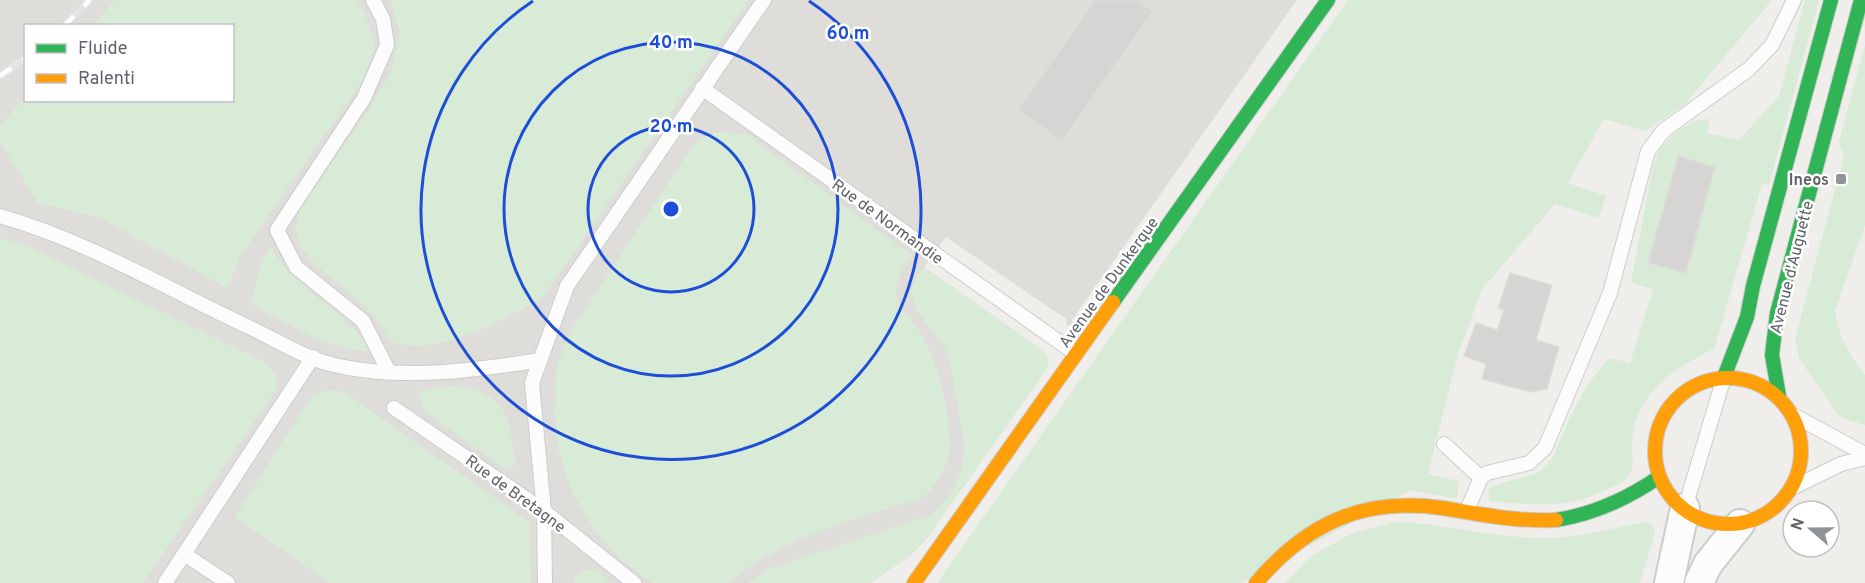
<svg xmlns="http://www.w3.org/2000/svg" width="1865" height="583" font-family="Overpass,sans-serif">
	<style>
		.industrial { fill: #dfddda; fill-rule: evenodd }
		.green { fill: #d8ebd6 }
		.building { fill: #d6d5d3; stroke: #deddd9; stroke-width: 1.5 }
		.lines { fill: none; stroke-linecap: round; stroke-linejoin: round }
		.lane-casing { stroke: #cbcccc; stroke-width: 16 }
		.street-casing { stroke: #cbcccc; stroke-width: 32 }
		.fast-casing { stroke: #cacacb; stroke-width: 16 }
		.slow-casing { stroke: #cacacb; stroke-width: 16 }
		.lane { stroke: #fdfcfc; stroke-width: 14 }
		.street { stroke: #fdfcfc; stroke-width: 28 }
		.fast { stroke: #30b455; stroke-width: 14 }
		.slow { stroke: #ff9f0a; stroke-width: 14 }
		.rail-casing { stroke: #e4e4e4; stroke-width: 7 }
		.rail { stroke: #fff; stroke-width: 4.5; stroke-dasharray: 14; stroke-linecap: butt }
		.ring { fill: none; stroke: #1d4ed8; stroke-width: 3 }
		.poi-dot { fill: #919496; stroke: #fff; stroke-width: 2 }
		.labels { text-anchor: middle; stroke-width: 5; stroke-linejoin: round; paint-order: stroke }
		.poi-label { font-size: 16px; font-weight: bold; fill: #5f6368; stroke: #fff; text-anchor: end }
		.street-label { font-size: 16px; fill: #5f6368; stroke: #fff }
		.centre { fill: #1d4ed8; stroke: #fff; stroke-width: 3 }
		.ring-label { font-size: 18px; text-anchor: middle; font-weight: bold; fill: #1d4ed8; stroke: #fff; stroke-width: 5; stroke-linejoin: round; paint-order: stroke }
	</style>
	<rect width="100%" height="100%" fill="#efeeea"/>
	<path class="industrial" d="M0,0H1297L1072,320V324L1067,326L1066,319L946,237L924,267L1042,350L1049,359L911,555L870,583H0ZM26,26H232V100H26Z"/>
	<g class="green">
		<path d="M115,0H357L366,16L375,47L363,80L241,255L227,288L100,218L38,203L0,142V125L25,98L26,100H232V26L93,25Z"/>
		<path d="M391,0H749L543,297C501,321 440,357 390,342L382,326L362,303L316,265L301,248L295,227L302,206L370,108L391,72L400,33Z"/>
		<path d="M1348,0H1772L1685,104L1645,131L1604,119L1568,183L1606,196L1599,218L1555,204L1482,289L1458,354L1428,474L1459,481L1457,499L1411,490L1241,583H937Z"/>
		<path d="M1805,0H1819L1769,185L1762,184L1714,349C1674,368 1638,391 1632,439C1630,451 1636,464 1629,475C1625,482 1617,484 1610,488C1569,509 1535,505 1490,501L1488,490L1492,486L1538,473L1552,459L1571,415L1588,384L1609,358L1630,363L1653,289L1631,283L1652,171L1660,148L1677,131L1697,120L1710,119L1707,133L1739,140L1779,96Z"/>
		<path d="M1865,45V225L1835,311L1841,336L1851,356L1865,375V425L1845,419L1837,413L1799,358L1795,339L1844,156L1839,141Z"/>
		<path d="M718,132L746,134L912,255C905,266 895,278 896,293C898,308 913,320 920,332C937,358 953,422 949,453C946,471 936,485 924,497C857,520 783,535 729,583H652L621,560L594,530L571,489L558,448L555,410L557,365L571,331L692,147L703,137Z"/>
		<path d="M0,238L28,246L266,363L276,375V390L143,583H0Z"/>
		<path d="M271,247C294,291 346,308 370,351C326,351 289,324 251,304L260,266Z"/>
		<path d="M924,267L1042,350L1049,359L1047,369L928,537L911,555L870,583H748L771,568L932,514C975,476 965,442 955,392C952,378 951,359 944,347C935,331 916,315 912,296C910,285 918,276 924,267Z"/>
		<path d="M457,386C510,395 508,418 516,464L511,468L502,467L423,410L419,392L425,389Z"/>
		<path d="M327,390L344,392L529,522L531,583H330L235,517L311,397Z"/>
		<path d="M1393,522C1451,523 1509,543 1567,537C1592,534 1619,527 1644,522L1652,525L1655,532L1640,583H1285L1311,556L1353,533Z"/>
		<path d="M588,569L597,570L612,583H574L577,574Z"/>
	</g>
	<g class="building">
		<path d="M1095,0H1137L1153,11L1062,141L1018,110Z"/>
		<path d="M1678,156L1715,167L1686,273L1648,263Z"/>
		<path d="M1510,273L1552,285L1536,340L1559,347L1547,389L1531,392L1482,379L1486,364L1464,356L1476,323L1497,330L1504,310L1498,308Z"/>
	</g>
	<g class="lines">
		<g class="lane-casing">
			<g id="lane">
				<path d="M373,0L383,19L387,45L364,98L277,230L296,267L363,321L389,372"/>
				<path d="M702,88L1076,354"/>
				<path d="M0,216C90,242 169,290 253,329C276,340 300,355 323,362C392,382 472,371 540,360"/>
				<path d="M394,408L544,511L634,583"/>
				<path d="M1795,416L1865,454"/>
				<path d="M1444,444L1481,478"/>
				<path d="M1794,487L1841,464L1865,458"/>
				<path d="M1685,508L1724,377"/>
				<path d="M1466,512L1481,478L1487,473L1529,463L1545,448L1610,293L1648,151L1664,130L1749,69L1772,45L1794,0"/>
				<path d="M184,554L228,583"/>
				<path d="M165,583L313,357"/>
				<path d="M545,583L544,511L532,383L567,286L764,0"/>
			</g>
		</g>
		<g class="street-casing">
			<g id="street">
				<path d="M1669,583L1685,508"/>
				<path d="M1699,583L1708,564L1740,524"/>
			</g>
		</g>
		<g class="fast-casing">
			<g id="fast">
				<path d="M1113,302L1328,0"/>
				<path d="M1724,377L1747,317L1753,286L1831,0"/>
				<path d="M1779,396L1772,355L1777,313L1861,0"/>
				<path d="M1556,520C1594,514 1627,499 1659,477"/>
			</g>
		</g>
		<g class="slow-casing">
			<g id="slow">
				<circle cx="1728" cy="451" r="73"/>
				<path d="M914,583L1113,302"/>
				<path d="M1256,583C1307,523 1363,497 1442,508C1480,514 1517,522 1556,520"/>
			</g>
		</g>
		<use href="#lane" class="lane"/>
		<use href="#street" class="street"/>
		<use href="#fast" class="fast"/>
		<use href="#slow" class="slow"/>
		<g class="rail-casing">
			<g id="rail">
				<path d="M64,26L90,0"/>
				<path d="M0,76L26,58"/>
			</g>
		</g>
		<use href="#rail" class="rail"/>
	</g>
	<g class="ring">
		<circle cx="671" cy="209" r="83"/>
		<circle cx="671" cy="209" r="167"/>
		<path d="M809 1A250 250 0 1 1 533 1"/>
	</g>
	<rect class="poi-dot" x="1835" y="173" width="12" height="12" rx="3"/>
	<g class="labels">
		<g class="poi-label">
			<text x="1829" y="185">Ineos</text>
		</g>
		<g class="street-label">
			<text transform="translate(888 221) rotate(36)" y="6">Rue de Normandie</text>
			<text transform="translate(1791 267) rotate(-76)" y="6">Avenue d'Auguette</text>
			<text transform="translate(1108 282) rotate(-54)" y="6">Avenue de Dunkerque</text>
			<text transform="translate(516 493) rotate(36)" y="6">Rue de Bretagne</text>
		</g>
	</g>
	<circle cx="671" cy="209" r="9" class="centre"/>
	<g class="ring-label">
		<text x="848" y="39">60 m</text>
		<text x="671" y="48">40 m</text>
		<text x="671" y="132">20 m</text>
	</g>
	<rect x="24" y="24" width="210" height="78" fill="#ffffff" stroke="#bfc1c3" stroke-width="1.5"/>
	<rect x="36" y="44" width="30" height="9" fill="#30b455" stroke="#bfc1c3" stroke-width="1.5"/>
	<text x="78" y="54" font-size="18" fill="#5f6368">Fluide</text>
	<rect x="36" y="74" width="30" height="9" fill="#ff9f0a" stroke="#bfc1c3" stroke-width="1.5"/>
	<text x="78" y="84" font-size="18" fill="#5f6368">Ralenti</text>
	<g transform="translate(1811 529) rotate(290)"><circle r="28" fill="#ffffff" stroke="#bfc1c3" stroke-width="1.5"/>
	<path d="M0-4.5L10 22L0 15L-10 22Z" fill="#919496"/>
	<text y="-9" font-size="16" font-weight="bold" text-anchor="middle" fill="#5f6368">N</text>
	</g>
</svg>
